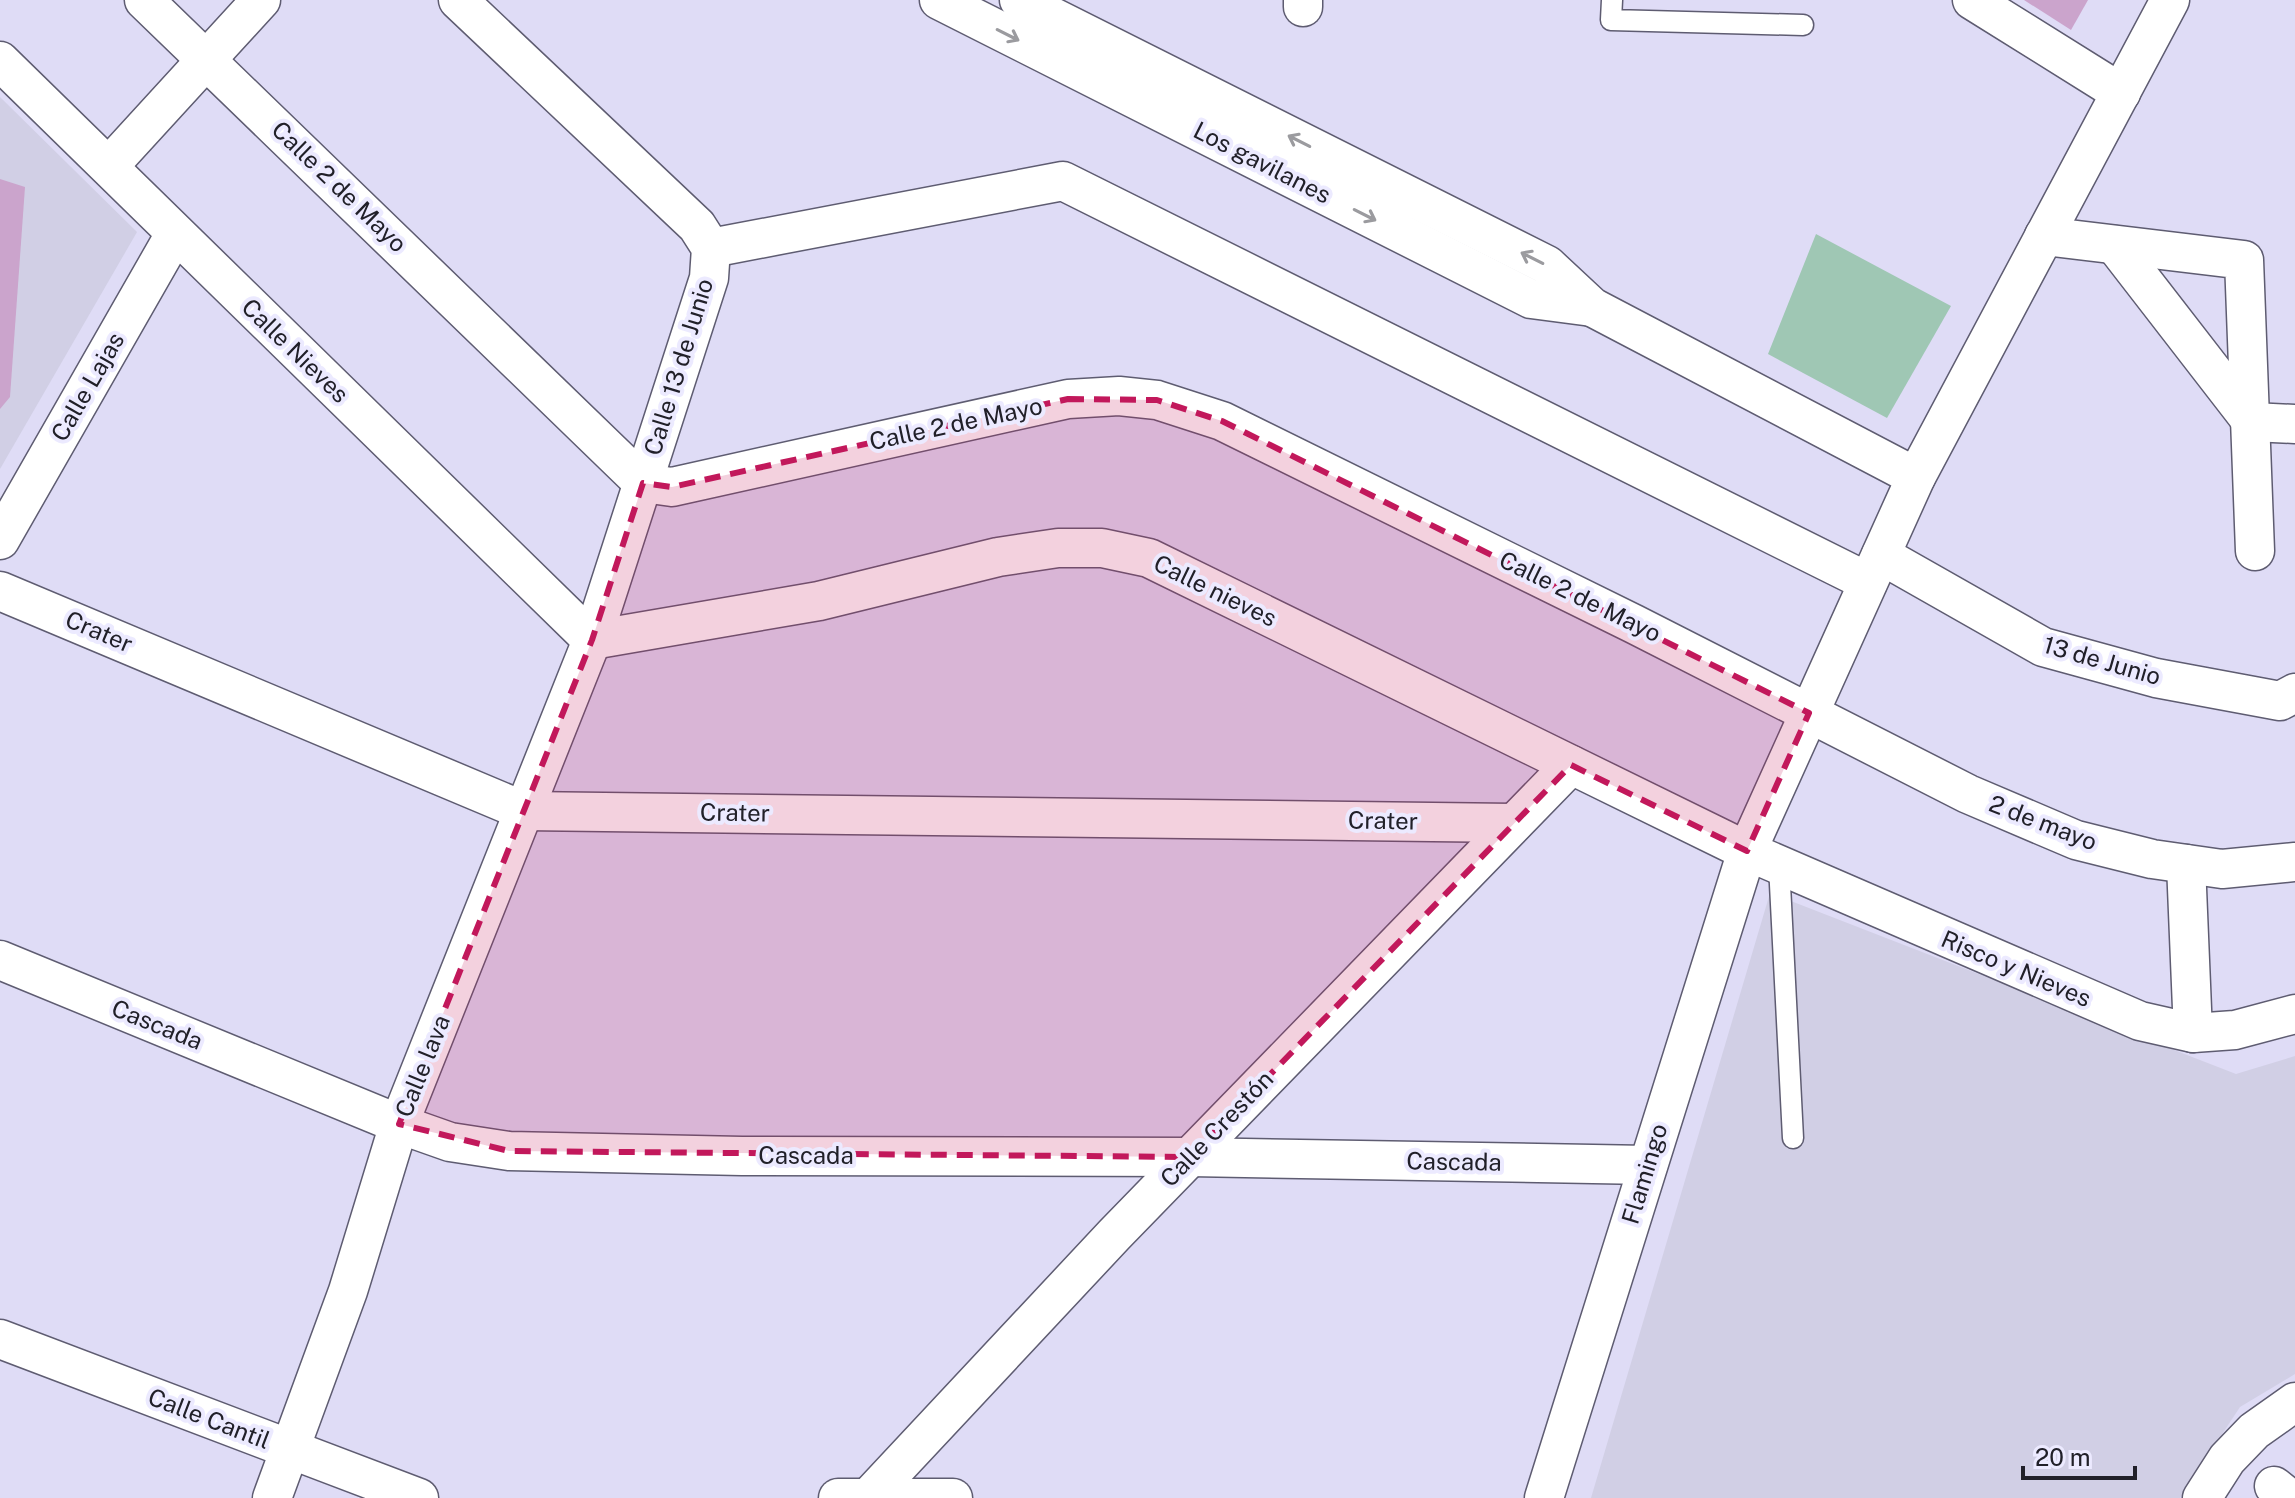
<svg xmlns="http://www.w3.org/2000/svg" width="2295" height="1498" font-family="'Public Sans',sans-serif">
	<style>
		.education { fill: #d1cfe5 }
		.green { fill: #9fc7b4 }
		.building { fill: #cba4cc }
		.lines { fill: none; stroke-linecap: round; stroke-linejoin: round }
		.lane-casing { stroke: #5e5c71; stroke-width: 23 }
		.street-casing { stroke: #5e5c71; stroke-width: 41 }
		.lane { stroke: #fff; stroke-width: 20 }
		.street { stroke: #fff; stroke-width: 38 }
		.oneway { stroke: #9b9b9f }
		.marked { fill: #c2185b; fill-opacity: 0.2; stroke: #c2185b; stroke-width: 6; stroke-dasharray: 16 10; stroke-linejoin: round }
		.labels { text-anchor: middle; stroke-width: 8; stroke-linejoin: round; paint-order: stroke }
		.street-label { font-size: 24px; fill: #212029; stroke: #eceaff }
	</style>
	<rect width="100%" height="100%" fill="#dfdcf6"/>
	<g class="education">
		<path d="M0,97L137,232L0,469Z"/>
		<path d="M1770,893L2236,1074L2295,1056V1374L2240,1407L2180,1498H1591Z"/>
	</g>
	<path class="green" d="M1816,234L1951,306L1887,418L1768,354Z"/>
	<g class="building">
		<path d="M2024,0H2088L2071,30Z"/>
		<path d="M0,179L25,187L10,397L0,409Z"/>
	</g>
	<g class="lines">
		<g class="lane-casing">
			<g id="lane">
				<path d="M1612,0L1611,20L1803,25"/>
				<path d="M1779,865L1793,1138"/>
			</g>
		</g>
		<g class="street-casing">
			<g id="street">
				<path d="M144,0L643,483L672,487L1068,399L1119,396L1157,400L1222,421L1634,624L1968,794L2076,840L2152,859L2222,869L2295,862"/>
				<path d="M939,0L1531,299L1592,307"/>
				<path d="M1019,0L1547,265L1592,307L1916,477"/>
				<path d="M1972,0L2121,93"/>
				<path d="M1303,7V0"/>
				<path d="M0,61L592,640"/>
				<path d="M109,166L261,0"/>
				<path d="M2044,236L2244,260L2255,551"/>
				<path d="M2115,245L2252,422L2295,424"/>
				<path d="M711,248L1063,181L1868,582"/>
				<path d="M0,540L175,234"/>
				<path d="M1881,555L2043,647L2156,678L2280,701L2295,693"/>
				<path d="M0,591L524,811L1514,823"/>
				<path d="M592,640L819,601L998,557L1058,548H1102L1149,558L1747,851L2140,1021L2193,1033L2235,1030L2295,1014"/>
				<path d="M2186,864L2193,1033"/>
				<path d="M0,960L399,1124L450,1142L509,1151L742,1156L1190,1157L1648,1165"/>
				<path d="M0,1339L419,1498"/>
				<path d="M2274,1486L2289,1498"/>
				<path d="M272,1498L348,1291L399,1124L592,640L709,278L711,248L697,226L458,0"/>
				<path d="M838,1498H953"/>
				<path d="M868,1498L1114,1235L1571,765"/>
				<path d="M1544,1498L1747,851L1916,477L2170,0"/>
				<path d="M2202,1498L2227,1459L2254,1431L2295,1402"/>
			</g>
		</g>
		<use href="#lane" class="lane"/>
		<use href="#street" class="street"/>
	</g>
	<defs><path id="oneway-shaft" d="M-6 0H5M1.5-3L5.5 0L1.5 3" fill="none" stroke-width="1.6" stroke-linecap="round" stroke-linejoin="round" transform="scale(2)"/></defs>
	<g class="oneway">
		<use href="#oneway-shaft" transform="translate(1008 35) rotate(27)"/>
		<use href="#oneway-shaft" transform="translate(1299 141) rotate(-153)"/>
		<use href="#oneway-shaft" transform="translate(1365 215) rotate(27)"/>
		<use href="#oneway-shaft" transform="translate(1532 258) rotate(-153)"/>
	</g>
	<path class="marked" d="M1068,399L1157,400L1222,421L1809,713L1747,851L1571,765L1190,1157L509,1151L399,1124L592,640L643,483L672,487Z"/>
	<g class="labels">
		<g class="street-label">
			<text transform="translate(1262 163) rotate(27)" y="8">Los gavilanes</text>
			<text transform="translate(339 187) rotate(44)" y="8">Calle 2 de Mayo</text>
			<text transform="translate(295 351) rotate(44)" y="8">Calle Nieves</text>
			<text transform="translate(679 367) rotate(-73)" y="8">Calle 13 de Junio</text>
			<text transform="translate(88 387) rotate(-60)" y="8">Calle Lajas</text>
			<text transform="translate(956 424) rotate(-12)" y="8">Calle 2 de Mayo</text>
			<text transform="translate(1215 591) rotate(26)" y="8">Calle nieves</text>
			<text transform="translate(1580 597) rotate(26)" y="8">Calle 2 de Mayo</text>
			<text transform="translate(99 632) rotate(23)" y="8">Crater</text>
			<text transform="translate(2102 661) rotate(16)" y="8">13 de Junio</text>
			<text transform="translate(735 813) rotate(1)" y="8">Crater</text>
			<text transform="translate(1383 821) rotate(1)" y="8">Crater</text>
			<text transform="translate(2043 823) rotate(21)" y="8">2 de mayo</text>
			<text transform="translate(2016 969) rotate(23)" y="8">Risco y Nieves</text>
			<text transform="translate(157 1025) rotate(22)" y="8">Cascada</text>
			<text transform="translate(423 1066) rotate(-68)" y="8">Calle lava</text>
			<text transform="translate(1217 1129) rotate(-46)" y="8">Calle Crestón</text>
			<text x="806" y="1164">Cascada</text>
			<text transform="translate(1454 1162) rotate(1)" y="8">Cascada</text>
			<text transform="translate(1645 1174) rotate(-73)" y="8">Flamingo</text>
			<text transform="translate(209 1419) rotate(21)" y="8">Calle Cantil</text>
		</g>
	</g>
	<path d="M2023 1466v12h112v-12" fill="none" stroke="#212029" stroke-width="4"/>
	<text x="2035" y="1466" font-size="24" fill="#212029" stroke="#eceaff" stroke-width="6" paint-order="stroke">20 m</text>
</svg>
